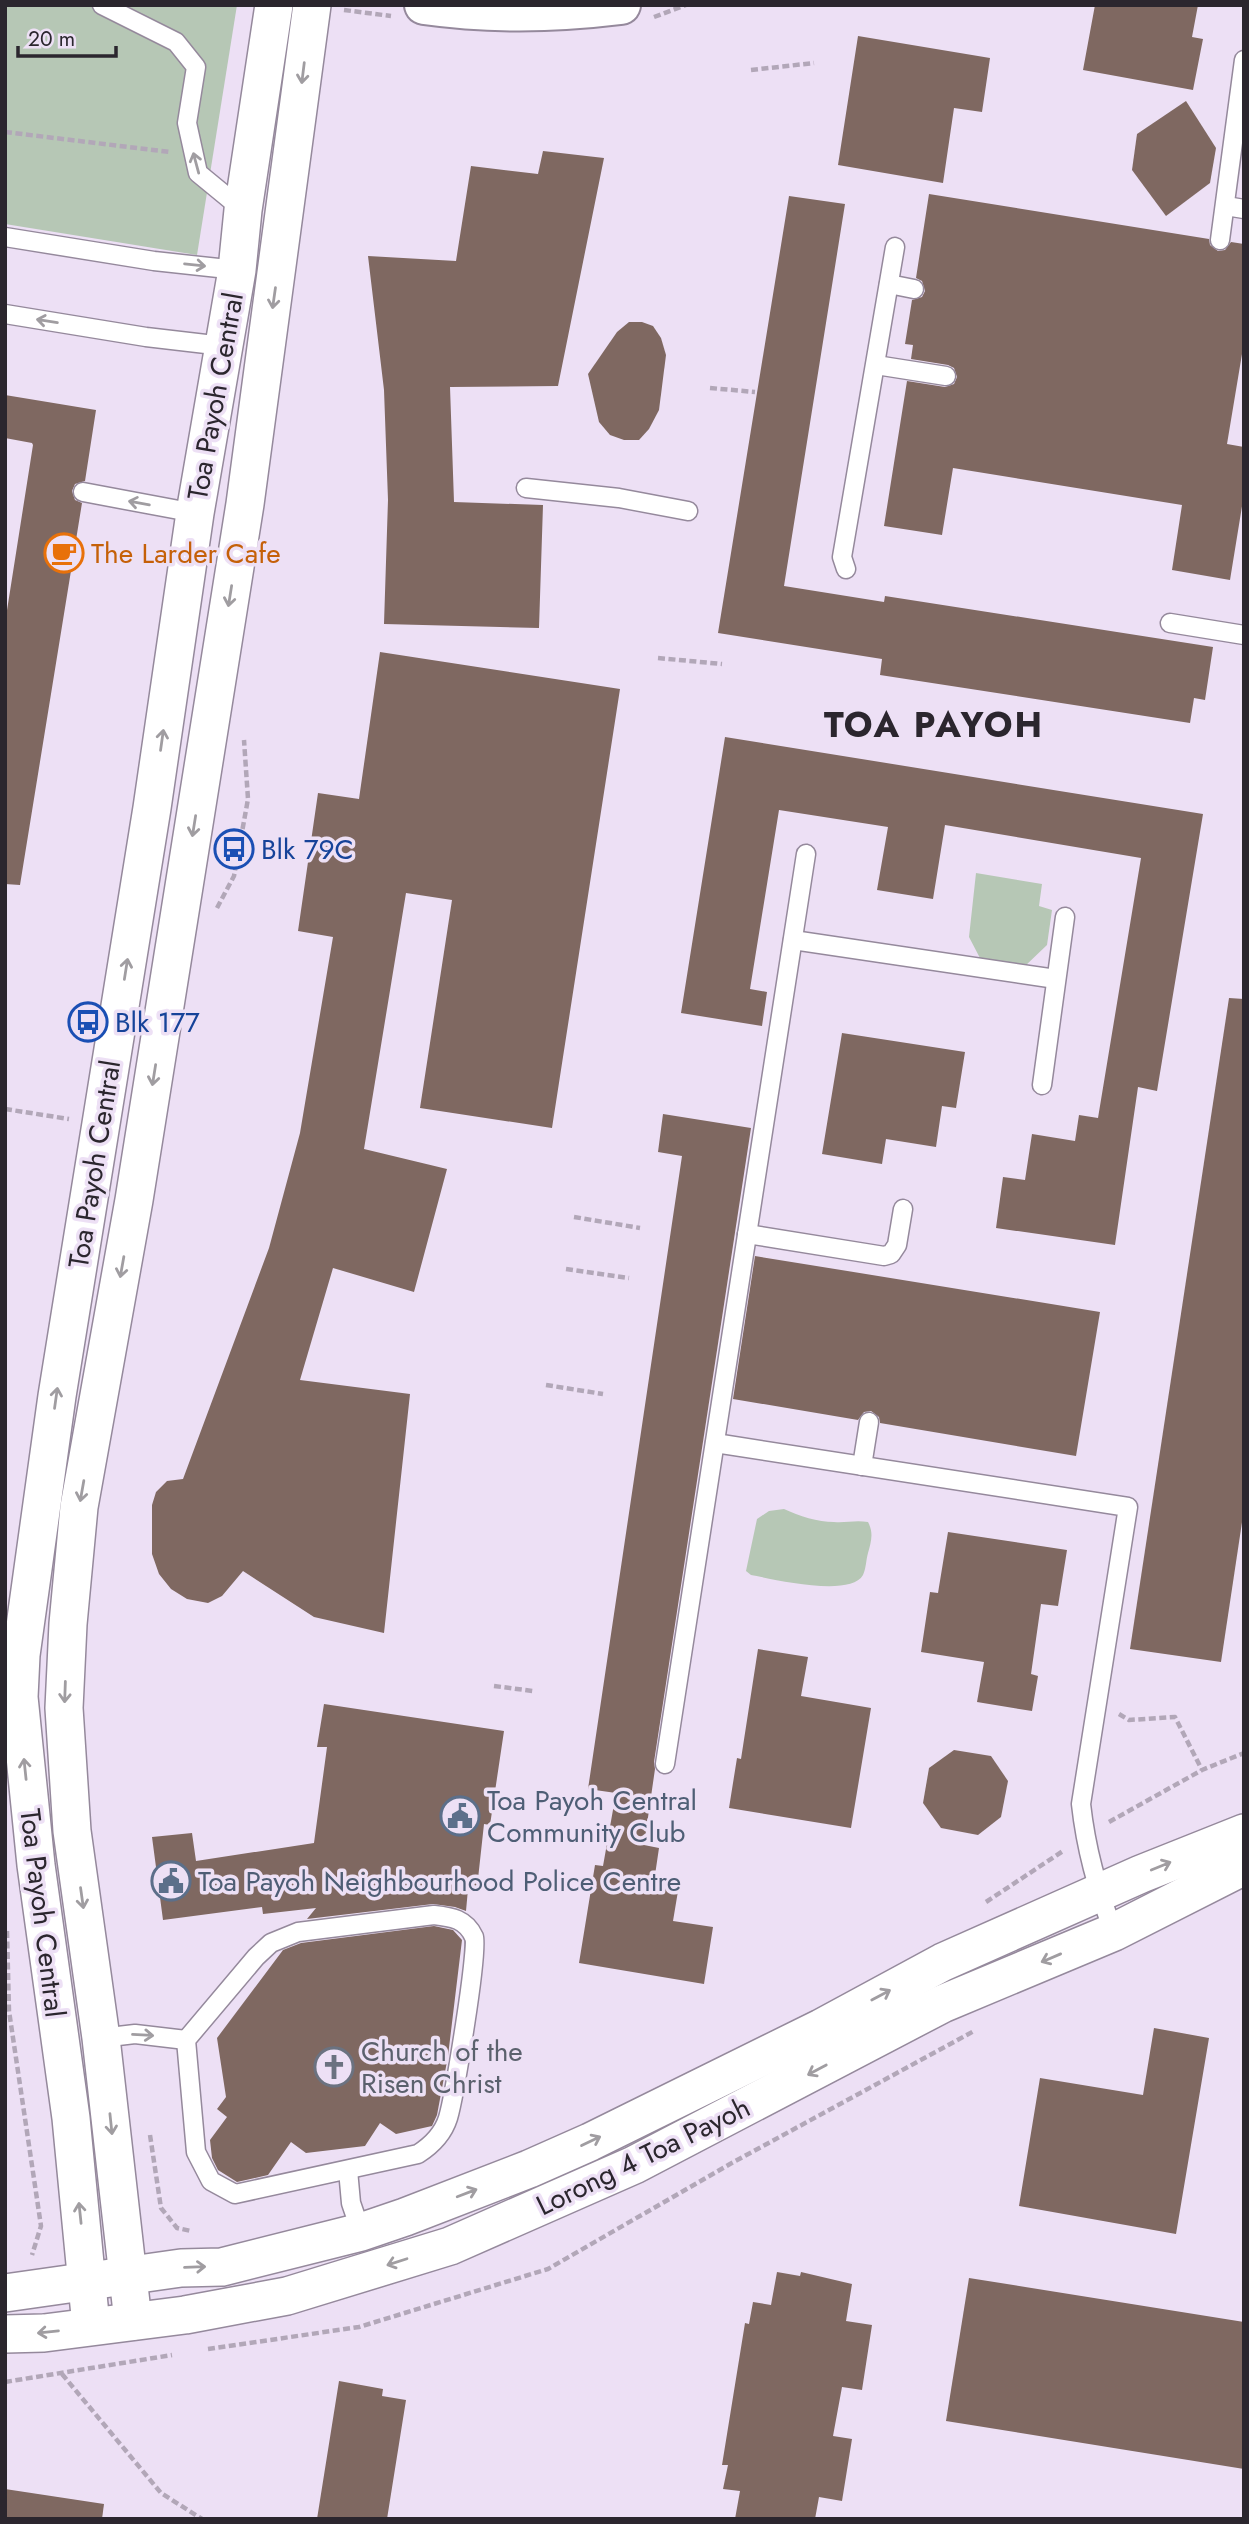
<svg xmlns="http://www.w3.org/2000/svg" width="1249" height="2524" font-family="Jost,sans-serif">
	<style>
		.green { fill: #b6c7b5 }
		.building { fill: #7f6861 }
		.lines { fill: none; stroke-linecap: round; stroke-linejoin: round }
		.service-casing { stroke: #95899c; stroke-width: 21 }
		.minor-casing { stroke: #95899c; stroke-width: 40 }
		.tertiary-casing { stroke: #95899c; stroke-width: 42 }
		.path { stroke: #b2a7b8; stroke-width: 4.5; stroke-dasharray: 7 3.5; stroke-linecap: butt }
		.service { stroke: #fff; stroke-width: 18 }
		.minor { stroke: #fff; stroke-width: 37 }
		.tertiary { stroke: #fff; stroke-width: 38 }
		.oneway { stroke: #a09da1 }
		.labels { text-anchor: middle; stroke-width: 7; stroke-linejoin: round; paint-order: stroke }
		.street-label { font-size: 28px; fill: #2b262e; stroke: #ede0f5 }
		.food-label { font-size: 28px; fill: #c56008; stroke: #ede0f5; text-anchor: start }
		.transit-label { font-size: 28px; fill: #164399; stroke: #ede0f5; text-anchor: start }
		.service-label { font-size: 28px; fill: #4e5e75; stroke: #ede0f5; text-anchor: start }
		.worship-label { font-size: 28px; fill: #5b616d; stroke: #ede0f5; text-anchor: start }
		.district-label { font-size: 35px; font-weight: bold; letter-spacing: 2px; fill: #2b262e; stroke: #ede0f5 }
	</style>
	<rect width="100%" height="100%" fill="#ede0f5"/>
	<g class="green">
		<path d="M5,5H237L197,255L5,224Z"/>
		<path d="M976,873L1042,884L1039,906L1052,910L1047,945L1024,967L981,960L969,937Z"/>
		<path d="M784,1509C799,1516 818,1522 834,1522C846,1523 855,1520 868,1522C874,1533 871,1542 868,1553C866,1560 866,1569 863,1575C850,1598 773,1579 751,1575L746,1571L757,1519L769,1511Z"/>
	</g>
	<g class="building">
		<path d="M1095,5H1198L1192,37L1203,39L1193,90L1083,70Z"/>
		<path d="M858,36L990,58L982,112L954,108L943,183L838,165Z"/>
		<path d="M1186,101L1216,148L1210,183L1166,216L1132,170L1137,134Z"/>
		<path d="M543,151L604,158L558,386L450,387L454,502L543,505L539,628L384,624L388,500L384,390L368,256L456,261L471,166L538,174Z"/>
		<path d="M929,194L1209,239L1210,245L1218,251L1225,250L1231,242L1244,244V342L1227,444L1244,447V494L1230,580L1172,570L1182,505L953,468L942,535L884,526L907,381L945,387L954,384L957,377L954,368L948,365L911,359L913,345L905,344L912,300L922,297L925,291L922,281L916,278Z"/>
		<path d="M789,196L845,204L784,586L884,602L885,596L1213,647L1205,700L1194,698L1190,723L880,675L882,659L718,633Z"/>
		<path d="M629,322H642L653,326L661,338L666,355L659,410L649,429L639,440H624L610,435L599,422L588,374L617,332Z"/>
		<path d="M5,395L96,410L85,481L75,484L72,491L75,500L82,503L20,885L5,884V623L33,445L32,443L5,438Z"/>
		<path d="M380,652L620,689L552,1128L420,1108L452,900L406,893L364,1149L447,1169L414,1292L333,1268L300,1380L410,1394L384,1633L314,1617L243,1571L222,1596L208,1603L187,1599L171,1589L159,1574L152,1554V1505L156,1492L167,1481L183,1479L269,1248L300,1133L333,937L298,931L318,793L359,799Z"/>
		<path d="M725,737L1203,814L1157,1091L1138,1087L1115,1245L996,1228L1003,1177L1025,1180L1032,1134L1075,1141L1079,1115L1098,1118L1141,858L945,825L933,899L877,890L888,827L779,810L750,989L767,992L762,1026L681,1013Z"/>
		<path d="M1229,998L1244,999V1509L1221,1662L1130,1649Z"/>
		<path d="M842,1033L965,1052L956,1108L942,1106L936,1147L886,1139L882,1164L822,1154Z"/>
		<path d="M663,1114L751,1128L654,1762L655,1769L644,1845L659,1848L655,1875L680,1879L673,1921L713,1927L704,1984L579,1963L595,1865L603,1866L616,1793L588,1789L682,1156L658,1152Z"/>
		<path d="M755,1256L1100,1312L1076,1456L880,1423L879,1417L871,1411L864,1412L858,1420L733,1399Z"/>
		<path d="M948,1532L1067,1550L1058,1606L1041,1604L1031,1674L1038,1676L1032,1711L977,1702L984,1662L921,1652L930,1592L938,1593Z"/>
		<path d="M758,1649L808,1657L801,1696L871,1708L851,1828L729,1808L737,1758L741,1759Z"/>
		<path d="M324,1704L504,1731L490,1825L484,1824L477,1888L468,1889L466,1911L455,1907L433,1904L307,1919L316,1908L263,1914L262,1907L163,1920L152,1837L192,1833L196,1861L314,1843L327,1747H317Z"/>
		<path d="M954,1750L991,1756L1008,1781L1001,1817L978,1835L941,1828L923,1803L929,1768Z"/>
		<path d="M434,1926L453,1930L462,1940L448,2056L437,2115L432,2126L396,2134L380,2123L365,2146L306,2153L291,2142L268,2175L237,2182L218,2170L212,2158L210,2140L227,2117L217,2109L226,2097L217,2038L283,1950L301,1943Z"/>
		<path d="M1154,2028L1209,2038L1176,2234L1019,2206L1040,2078L1143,2095Z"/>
		<path d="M777,2272L800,2276L801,2272L852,2284L846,2321L872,2325L862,2390L842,2387L833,2436L852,2439L842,2501L819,2497L815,2519H735L740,2491L723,2489L728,2465H722L745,2323L749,2324L753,2302L771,2305Z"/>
		<path d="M969,2278L1244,2322V2469L946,2421Z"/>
		<path d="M339,2381L383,2389L382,2396L406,2400L387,2519H317Z"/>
		<path d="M5,2489L104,2504L102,2519H5Z"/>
	</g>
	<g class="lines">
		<g class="service-casing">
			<g id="service">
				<path d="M102,5L176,42L196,67L187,123L198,173L243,210"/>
				<path d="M1226,206L1244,209"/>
				<path d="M5,237L154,261L237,270"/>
				<path d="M1220,240L1244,60"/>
				<path d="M889,284L914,289"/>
				<path d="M5,314L146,337L223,346"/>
				<path d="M876,365L946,376"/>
				<path d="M526,488L619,498L688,511"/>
				<path d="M83,492L195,513"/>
				<path d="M846,569L842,557L895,247"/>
				<path d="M1170,623L1244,635"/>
				<path d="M793,940L1056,979"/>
				<path d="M1042,1085L1065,917"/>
				<path d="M747,1234L884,1256L891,1254L897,1245L903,1209"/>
				<path d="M715,1443L1128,1507L1081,1804C1086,1849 1097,1890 1114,1932"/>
				<path d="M862,1466L869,1422"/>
				<path d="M665,1764L806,854"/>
				<path d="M434,1915C452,1917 466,1919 474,1937C479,1948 454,2098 448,2118C443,2134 432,2145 418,2154L235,2194L211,2181L196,2152L186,2040L256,1957L271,1943L298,1932Z"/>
				<path d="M101,2038L135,2034L186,2040"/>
				<path d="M348,2170L351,2203L361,2232"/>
			</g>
		</g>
		<g class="minor-casing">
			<g id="minor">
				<path d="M5,2293L181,2268L222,2267L361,2232L405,2217L529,2169L590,2142L821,2028L943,1962L1141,1874L1244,1833"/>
				<path d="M133,2321L101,2038L72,1831L64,1708L68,1624L79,1507L134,1200L245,504L312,5"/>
				<path d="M91,2326L71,2118L36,1865L19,1697L21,1655L57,1396L152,808L195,513L237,270L243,210L274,5"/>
				<path d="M5,2334L44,2333L185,2315L287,2296L450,2246L634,2165L942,2004L1114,1932L1244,1866"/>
			</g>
		</g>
		<g class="tertiary-casing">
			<path id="tertiary" d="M424,5C488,14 556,13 621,5"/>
		</g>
		<g class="path">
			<path d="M344,10L391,16"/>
			<path d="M654,17L686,5"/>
			<path d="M751,70L814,63"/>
			<path d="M5,132L170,152"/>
			<path d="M710,388L755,392"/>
			<path d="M658,658L722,664"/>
			<path d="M217,908L234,876L248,799L244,740"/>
			<path d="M5,1109L69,1119"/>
			<path d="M574,1217L640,1228"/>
			<path d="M566,1269L629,1278"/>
			<path d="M546,1385L603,1394"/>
			<path d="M494,1686L533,1691"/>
			<path d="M1119,1714L1129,1720L1175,1717L1202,1770"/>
			<path d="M1109,1822L1202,1770L1244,1753"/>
			<path d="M986,1902L1063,1851"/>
			<path d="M7,1931L9,2011L41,2226L32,2255"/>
			<path d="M150,2135L161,2208L177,2228L191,2231"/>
			<path d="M208,2349L359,2327L548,2269L730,2164L974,2031"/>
			<path d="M62,2374L161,2493L202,2519"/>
			<path d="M5,2382L172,2355"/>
		</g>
		<use href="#service" class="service"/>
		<use href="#minor" class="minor"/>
		<use href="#tertiary" class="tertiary"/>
	</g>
	<defs><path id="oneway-shaft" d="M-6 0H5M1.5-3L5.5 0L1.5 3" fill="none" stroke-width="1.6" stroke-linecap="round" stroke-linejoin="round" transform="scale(1.75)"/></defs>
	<g class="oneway">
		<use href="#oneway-shaft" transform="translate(303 73) rotate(97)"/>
		<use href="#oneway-shaft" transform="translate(196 163) rotate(-105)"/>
		<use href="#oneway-shaft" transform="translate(195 265) rotate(6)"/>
		<use href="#oneway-shaft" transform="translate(274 298) rotate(98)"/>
		<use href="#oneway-shaft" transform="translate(47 321) rotate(-171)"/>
		<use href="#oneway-shaft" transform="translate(139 503) rotate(-170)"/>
		<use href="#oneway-shaft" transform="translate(230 596) rotate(99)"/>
		<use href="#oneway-shaft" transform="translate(162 740) rotate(-82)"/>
		<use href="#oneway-shaft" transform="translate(194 826) rotate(99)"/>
		<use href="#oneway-shaft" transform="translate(126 969) rotate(-81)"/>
		<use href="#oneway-shaft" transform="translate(154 1075) rotate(99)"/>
		<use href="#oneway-shaft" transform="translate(122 1267) rotate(100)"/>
		<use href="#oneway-shaft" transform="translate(56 1398) rotate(-82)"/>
		<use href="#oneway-shaft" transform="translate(82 1491) rotate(100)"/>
		<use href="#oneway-shaft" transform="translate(65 1692) rotate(92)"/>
		<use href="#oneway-shaft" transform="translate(25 1769) rotate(-96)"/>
		<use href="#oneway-shaft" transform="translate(1161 1866) rotate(-22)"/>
		<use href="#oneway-shaft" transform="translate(82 1898) rotate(82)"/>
		<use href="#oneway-shaft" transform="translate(1051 1958) rotate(157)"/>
		<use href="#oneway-shaft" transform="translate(881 1995) rotate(-28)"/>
		<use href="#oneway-shaft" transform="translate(143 2035) rotate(3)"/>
		<use href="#oneway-shaft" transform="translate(817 2070) rotate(152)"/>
		<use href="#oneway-shaft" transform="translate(111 2124) rotate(84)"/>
		<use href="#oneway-shaft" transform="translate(591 2141) rotate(-26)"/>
		<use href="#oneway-shaft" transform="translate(467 2193) rotate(-21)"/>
		<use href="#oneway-shaft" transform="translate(80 2213) rotate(-96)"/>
		<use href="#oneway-shaft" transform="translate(397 2262) rotate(162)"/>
		<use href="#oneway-shaft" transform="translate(195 2267) rotate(-2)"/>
		<use href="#oneway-shaft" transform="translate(48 2332) rotate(174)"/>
	</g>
	<defs>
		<g id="cafe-ring" transform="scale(2.0125)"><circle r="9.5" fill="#ede0f5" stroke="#e8710a" stroke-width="1.5"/><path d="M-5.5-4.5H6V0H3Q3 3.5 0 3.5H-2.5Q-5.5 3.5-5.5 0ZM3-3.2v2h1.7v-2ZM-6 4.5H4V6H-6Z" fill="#e8710a"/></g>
		<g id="bus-ring" transform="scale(2.0125)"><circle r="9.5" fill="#ede0f5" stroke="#1a4fb4" stroke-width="1.5"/><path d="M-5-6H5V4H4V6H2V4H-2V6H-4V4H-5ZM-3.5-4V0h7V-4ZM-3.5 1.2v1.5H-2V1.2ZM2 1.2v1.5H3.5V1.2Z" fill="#1a4fb4"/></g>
		<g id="civic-ring" transform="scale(2.0125)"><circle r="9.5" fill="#ede0f5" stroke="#5c6f8a" stroke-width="1.5"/><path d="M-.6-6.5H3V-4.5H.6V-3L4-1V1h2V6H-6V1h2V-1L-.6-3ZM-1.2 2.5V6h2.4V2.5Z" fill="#5c6f8a"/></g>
		<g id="church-ring" transform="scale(2.0125)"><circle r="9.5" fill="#ede0f5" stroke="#6b7280" stroke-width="1.5"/><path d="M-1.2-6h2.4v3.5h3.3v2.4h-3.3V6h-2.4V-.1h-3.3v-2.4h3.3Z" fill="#6b7280"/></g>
	</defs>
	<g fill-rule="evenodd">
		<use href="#cafe-ring" x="64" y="553"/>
		<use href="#bus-ring" x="234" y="849"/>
		<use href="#bus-ring" x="88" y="1022"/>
		<use href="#civic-ring" x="460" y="1816"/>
		<use href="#civic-ring" x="171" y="1881"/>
		<use href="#church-ring" x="334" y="2067"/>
	</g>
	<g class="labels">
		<g class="street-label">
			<text transform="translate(215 396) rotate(-80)" y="10">Toa Payoh Central</text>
			<text transform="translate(94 1164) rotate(-81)" y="10">Toa Payoh Central</text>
			<text transform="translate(43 1913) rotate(83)" y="10">Toa Payoh Central</text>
			<text transform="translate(643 2156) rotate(-26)" y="10">Lorong 4 Toa Payoh</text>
		</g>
		<g class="food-label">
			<text x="91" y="563">The Larder Cafe</text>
		</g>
		<g class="transit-label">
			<text x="261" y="859">Blk 79C</text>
			<text x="115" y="1032">Blk 177</text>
		</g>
		<g class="service-label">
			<text x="487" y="1810">Toa Payoh Central<tspan x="487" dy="32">Community Club</tspan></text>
			<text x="198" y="1891">Toa Payoh Neighbourhood Police Centre</text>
		</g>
		<g class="worship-label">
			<text x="361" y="2061">Church of the<tspan x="361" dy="32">Risen Christ</tspan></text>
		</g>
		<g class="district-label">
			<text x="934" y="737">TOA PAYOH</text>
		</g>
	</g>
	<rect width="1249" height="2524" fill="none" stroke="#2b262e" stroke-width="14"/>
	<path d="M18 46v10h98v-10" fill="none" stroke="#2b262e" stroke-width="3.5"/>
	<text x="28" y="46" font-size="21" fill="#2b262e" stroke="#ede0f5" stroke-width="5" paint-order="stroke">20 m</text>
</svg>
